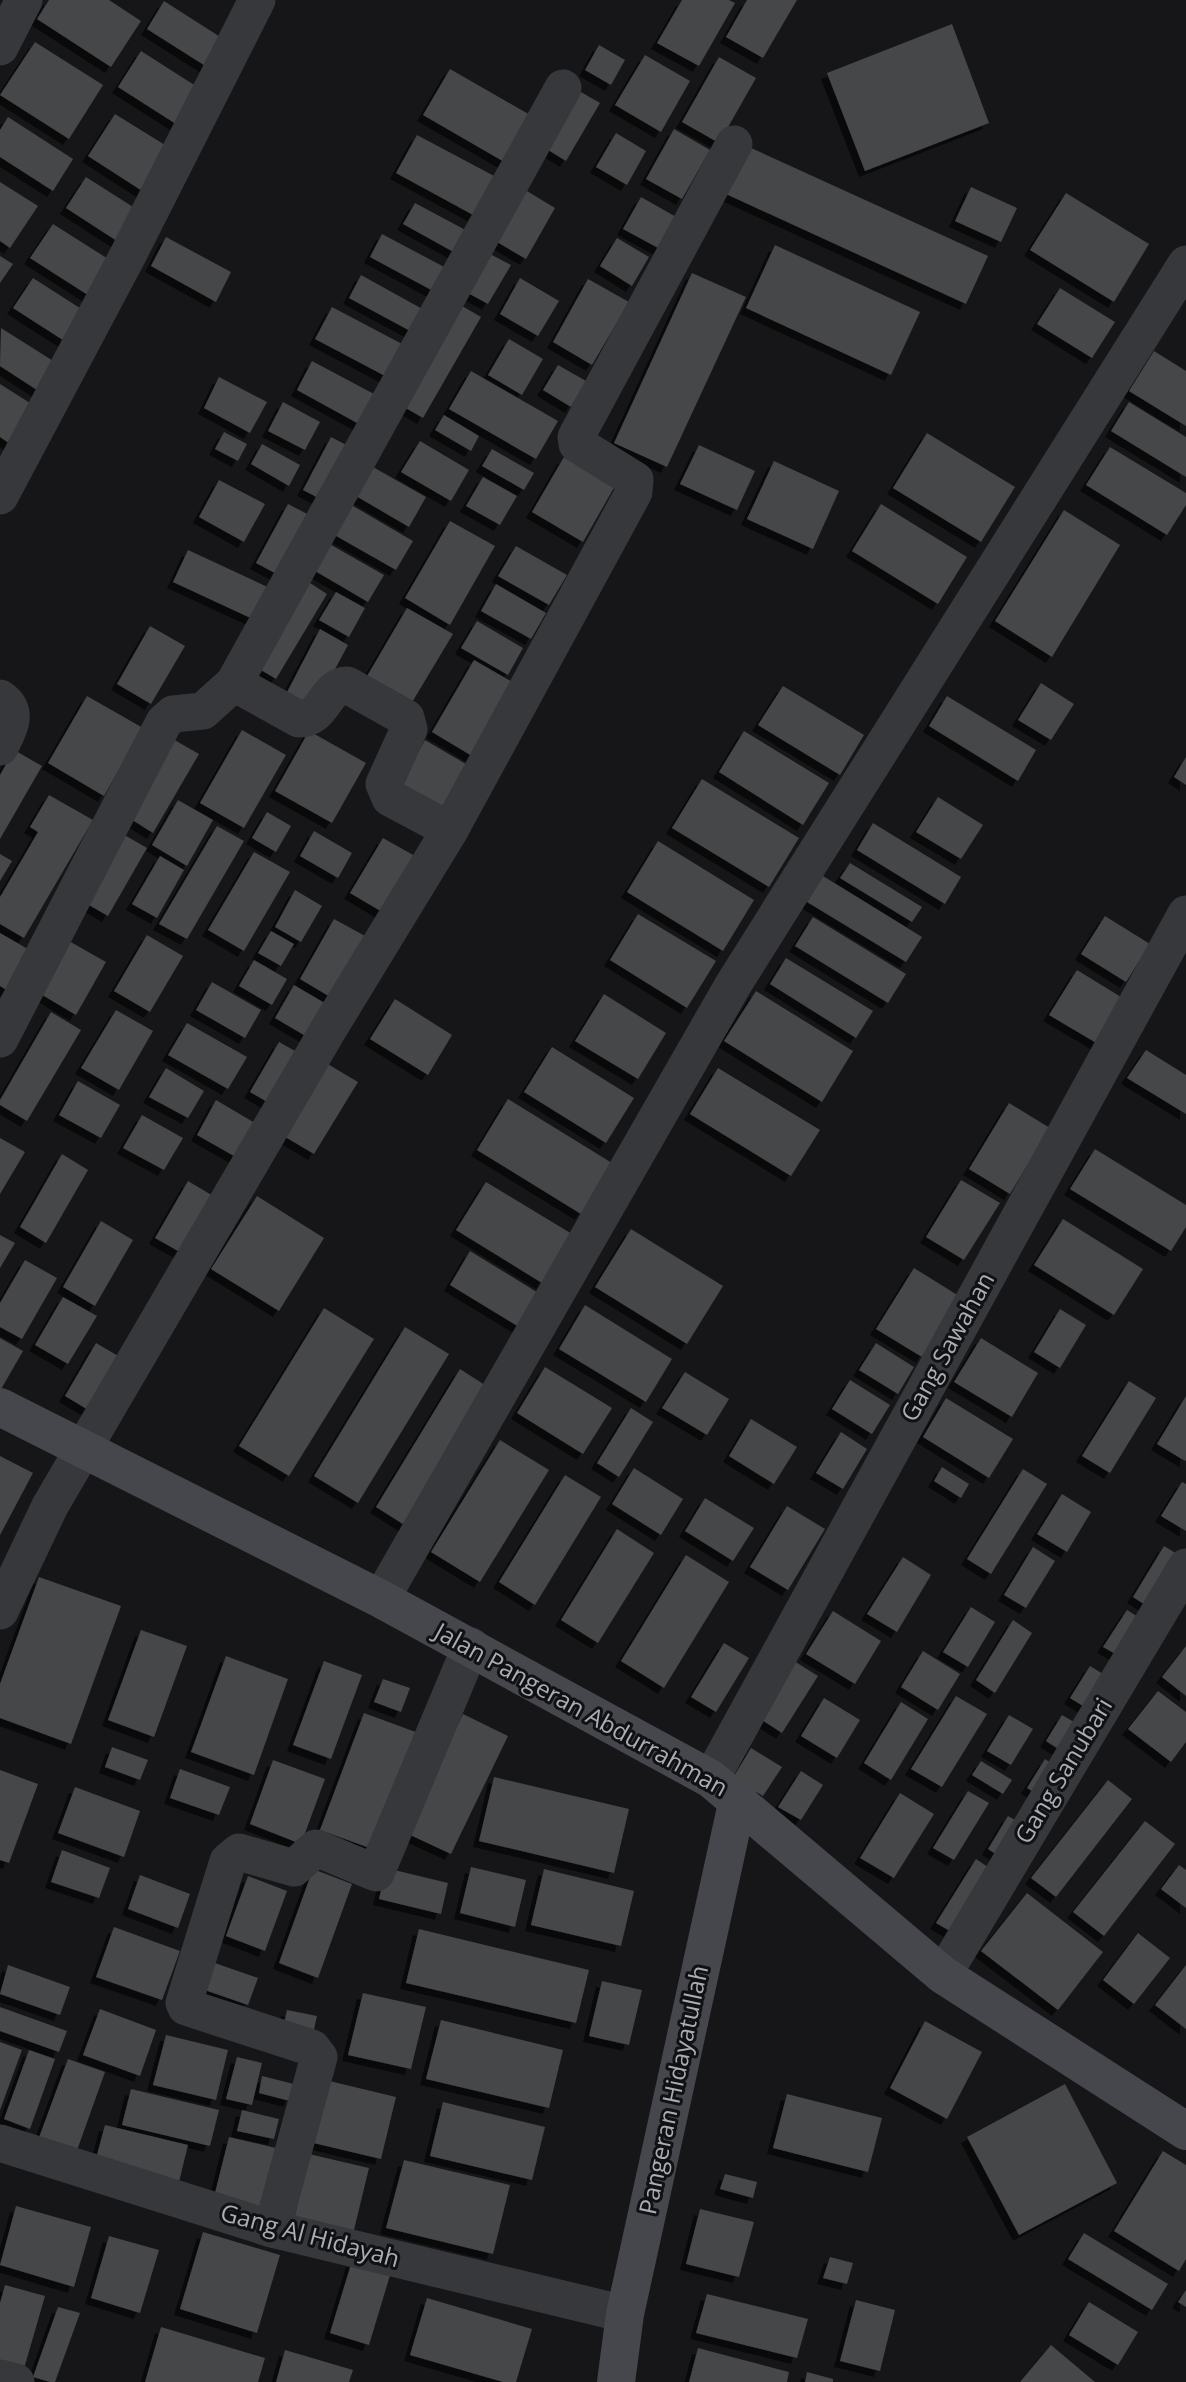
<svg xmlns="http://www.w3.org/2000/svg" width="1186" height="2382" font-family="'Open Sans',sans-serif">
	<style>
		.building { fill: #45464a; filter: url(#shadow) }
		.lines { fill: none; stroke-linecap: round; stroke-linejoin: round }
		.street { stroke: #37383c; stroke-width: 37 }
		.secondary { stroke: #45474c; stroke-width: 38 }
		.labels { text-anchor: middle; stroke-width: 6; stroke-linejoin: round; paint-order: stroke }
		.street-label { font-size: 24px; fill: #a9adb6; stroke: #111113 }
	</style>
	<defs>
		<filter id="shadow"><feDropShadow dx="-6" dy="6" stdDeviation="0" flood-color="#0009"/></filter>
	</defs>
	<rect width="100%" height="100%" fill="#161618"/>
	<g class="building">
		<path d="M49,0H109L141,21L111,67L37,19Z"/>
		<path d="M682,0H729L735,3L699,66L657,43Z"/>
		<path d="M747,0H797L763,58L726,37Z"/>
		<path d="M164,1L225,40L207,67L147,29Z"/>
		<path d="M952,24L989,123L865,171L827,73Z"/>
		<path d="M35,42L103,85L69,139L0,95Z"/>
		<path d="M599,45L625,60L611,85L585,70Z"/>
		<path d="M141,51L199,88L176,124L118,87Z"/>
		<path d="M645,55L690,81L661,132L615,105Z"/>
		<path d="M719,57L756,78L719,143L682,122Z"/>
		<path d="M450,69L532,116L506,163L423,115Z"/>
		<path d="M574,88L600,103L566,161L540,145Z"/>
		<path d="M115,114L178,153L150,196L88,156Z"/>
		<path d="M8,117L73,159L53,191L0,157V130Z"/>
		<path d="M674,129L710,150L682,199L646,179Z"/>
		<path d="M616,133L646,151L627,185L596,167Z"/>
		<path d="M417,135L496,177L475,216L396,173Z"/>
		<path d="M749,147L988,256L966,304L726,194Z"/>
		<path d="M86,177L141,212L120,243L66,208Z"/>
		<path d="M0,182L38,206L10,248L0,241Z"/>
		<path d="M971,187L1017,208L1001,242L955,221Z"/>
		<path d="M522,188L555,208L526,259L492,239Z"/>
		<path d="M1066,193L1149,244L1114,302L1030,250Z"/>
		<path d="M641,197L678,218L660,249L623,229Z"/>
		<path d="M415,203L471,233L459,255L403,224Z"/>
		<path d="M53,224L113,262L91,297L30,258Z"/>
		<path d="M382,234L448,269L435,292L370,257Z"/>
		<path d="M166,237L231,272L216,302L151,266Z"/>
		<path d="M617,238L649,257L632,286L600,266Z"/>
		<path d="M775,245L920,312L891,375L746,308Z"/>
		<path d="M490,254L511,265L488,304L468,293Z"/>
		<path d="M0,256L13,264L0,283Z"/>
		<path d="M692,273L746,297L667,467L614,443Z"/>
		<path d="M361,275L426,311L414,333L349,298Z"/>
		<path d="M33,278L86,312L66,342L13,308Z"/>
		<path d="M520,278L559,301L538,336L500,314Z"/>
		<path d="M588,279L629,302L592,365L553,342Z"/>
		<path d="M1060,288L1115,322L1092,358L1037,324Z"/>
		<path d="M457,303L481,317L423,418L399,404Z"/>
		<path d="M332,307L404,345L387,377L315,339Z"/>
		<path d="M1,328L58,364L40,392L0,366Z"/>
		<path d="M509,339L543,359L522,395L488,375Z"/>
		<path d="M1154,351L1186,371V426L1129,391Z"/>
		<path d="M312,361L374,394L359,424L297,390Z"/>
		<path d="M558,365L586,381L571,407L543,390Z"/>
		<path d="M471,371L558,421L536,459L449,409Z"/>
		<path d="M219,377L267,402L250,433L204,408Z"/>
		<path d="M0,384L38,408L13,446L0,437Z"/>
		<path d="M283,402L320,422L305,450L268,431Z"/>
		<path d="M1129,402L1186,437V477L1111,431Z"/>
		<path d="M444,415L479,436L471,451L435,430Z"/>
		<path d="M224,432L247,444L238,461L215,449Z"/>
		<path d="M927,433L1015,487L981,542L893,488Z"/>
		<path d="M331,437L356,450L328,503L303,490Z"/>
		<path d="M420,441L469,470L451,501L401,472Z"/>
		<path d="M262,444L300,465L289,486L251,464Z"/>
		<path d="M699,445L755,471L737,510L680,484Z"/>
		<path d="M1110,447L1186,493V505L1167,535L1086,485Z"/>
		<path d="M492,449L534,473L524,490L482,466Z"/>
		<path d="M564,457L615,486L583,542L532,512Z"/>
		<path d="M774,461L839,491L813,549L747,519Z"/>
		<path d="M373,467L426,497L409,527L356,496Z"/>
		<path d="M483,477L517,496L500,525L466,506Z"/>
		<path d="M219,480L265,504L244,542L199,517Z"/>
		<path d="M348,503L413,541L396,570L331,533Z"/>
		<path d="M288,504L317,519L286,579L256,563Z"/>
		<path d="M881,504L967,557L938,604L852,551Z"/>
		<path d="M1064,510L1120,545L1052,657L995,621Z"/>
		<path d="M450,521L495,546L450,625L405,598Z"/>
		<path d="M326,542L384,575L368,602L310,568Z"/>
		<path d="M516,546L567,575L549,605L498,576Z"/>
		<path d="M188,550L272,589L257,621L173,582Z"/>
		<path d="M307,581L327,594L276,679L256,667Z"/>
		<path d="M496,584L546,613L531,639L481,611Z"/>
		<path d="M336,592L365,608L349,637L319,620Z"/>
		<path d="M407,608L453,634L408,709L363,683Z"/>
		<path d="M477,621L523,648L508,675L461,648Z"/>
		<path d="M150,626L185,646L151,704L117,684Z"/>
		<path d="M320,629L348,645L313,710L286,694Z"/>
		<path d="M474,660L514,683L472,756L432,732Z"/>
		<path d="M1041,683L1074,704L1051,740L1018,720Z"/>
		<path d="M783,686L864,735L840,775L758,725Z"/>
		<path d="M87,696L143,728L104,796L48,763Z"/>
		<path d="M947,696L1036,750L1018,781L929,726Z"/>
		<path d="M242,730L286,755L244,828L200,803Z"/>
		<path d="M309,731L366,763L332,823L275,791Z"/>
		<path d="M744,731L829,783L803,825L719,772Z"/>
		<path d="M171,738L199,754L153,833L126,816Z"/>
		<path d="M425,740L471,767L443,816L397,789Z"/>
		<path d="M14,750L42,766L0,839V775Z"/>
		<path d="M1186,757V785L1174,777Z"/>
		<path d="M702,779L799,838L769,887L672,828Z"/>
		<path d="M49,795L93,820L24,938L0,924V897L38,832L30,827Z"/>
		<path d="M938,797L983,825L961,859L916,832Z"/>
		<path d="M178,800L213,820L187,866L152,845Z"/>
		<path d="M267,812L291,826L276,852L252,838Z"/>
		<path d="M873,823L961,877L945,904L857,850Z"/>
		<path d="M217,826L244,841L187,939L159,924Z"/>
		<path d="M314,831L352,853L338,878L300,856Z"/>
		<path d="M121,833L147,848L108,916L82,901Z"/>
		<path d="M383,838L422,860L389,916L350,893Z"/>
		<path d="M658,841L754,900L723,951L627,892Z"/>
		<path d="M254,852L290,872L244,951L208,930Z"/>
		<path d="M0,854L12,861L0,881Z"/>
		<path d="M160,856L184,870L157,918L132,904Z"/>
		<path d="M850,863L922,907L912,922L840,878Z"/>
		<path d="M823,876L922,937L906,962L807,902Z"/>
		<path d="M295,890L322,906L301,942L275,927Z"/>
		<path d="M638,914L716,961L687,1008L610,960Z"/>
		<path d="M1105,916L1150,944L1126,982L1081,954Z"/>
		<path d="M813,917L906,974L888,1003L795,946Z"/>
		<path d="M334,919L367,937L332,998L300,979Z"/>
		<path d="M271,931L294,944L281,966L258,953Z"/>
		<path d="M0,933L33,952L10,992L0,986Z"/>
		<path d="M147,935L183,956L150,1012L114,991Z"/>
		<path d="M69,941L106,962L76,1015L39,993Z"/>
		<path d="M786,958L873,1011L856,1038L770,984Z"/>
		<path d="M254,960L287,979L272,1005L239,986Z"/>
		<path d="M1077,970L1126,1000L1098,1044L1049,1015Z"/>
		<path d="M212,982L261,1010L245,1038L196,1010Z"/>
		<path d="M294,985L328,1005L309,1038L275,1018Z"/>
		<path d="M756,991L853,1051L822,1102L724,1041Z"/>
		<path d="M604,994L666,1033L638,1079L575,1041Z"/>
		<path d="M395,999L452,1035L428,1075L370,1039Z"/>
		<path d="M116,1010L153,1031L119,1090L81,1068Z"/>
		<path d="M51,1012L81,1030L27,1121L0,1105V1100Z"/>
		<path d="M187,1023L247,1057L228,1089L168,1055Z"/>
		<path d="M279,1042L304,1056L274,1106L250,1092Z"/>
		<path d="M552,1047L634,1098L606,1143L524,1092Z"/>
		<path d="M1146,1050L1186,1075V1114L1127,1078Z"/>
		<path d="M326,1063L358,1082L314,1154L282,1135Z"/>
		<path d="M166,1068L204,1091L188,1118L149,1097Z"/>
		<path d="M718,1068L820,1130L791,1176L690,1114Z"/>
		<path d="M78,1081L120,1105L101,1138L59,1115Z"/>
		<path d="M508,1099L612,1163L581,1214L477,1150Z"/>
		<path d="M216,1100L260,1126L241,1160L197,1135Z"/>
		<path d="M1009,1103L1050,1128L1010,1194L969,1169Z"/>
		<path d="M142,1115L183,1138L164,1170L123,1148Z"/>
		<path d="M0,1138L25,1152L0,1194Z"/>
		<path d="M1095,1149L1186,1205V1227L1171,1251L1070,1189Z"/>
		<path d="M62,1154L88,1170L46,1243L20,1227Z"/>
		<path d="M961,1180L1000,1203L964,1260L926,1237Z"/>
		<path d="M188,1181L220,1200L187,1256L155,1238Z"/>
		<path d="M486,1182L572,1234L542,1283L456,1230Z"/>
		<path d="M257,1196L324,1238L279,1311L211,1269Z"/>
		<path d="M1063,1219L1143,1269L1114,1315L1034,1265Z"/>
		<path d="M101,1221L133,1240L95,1306L63,1287Z"/>
		<path d="M631,1229L723,1286L687,1344L595,1287Z"/>
		<path d="M0,1235L15,1243L0,1268Z"/>
		<path d="M470,1251L540,1294L519,1327L450,1285Z"/>
		<path d="M25,1260L57,1278L22,1339L0,1327V1303Z"/>
		<path d="M914,1268L959,1296L922,1357L876,1329Z"/>
		<path d="M63,1297L97,1316L68,1364L35,1345Z"/>
		<path d="M585,1305L672,1359L646,1402L559,1349Z"/>
		<path d="M324,1308L374,1339L289,1476L239,1446Z"/>
		<path d="M1060,1309L1086,1325L1060,1368L1034,1352Z"/>
		<path d="M405,1327L449,1354L358,1503L314,1476Z"/>
		<path d="M0,1338L23,1351L0,1391Z"/>
		<path d="M981,1338L1038,1373L1012,1417L954,1382Z"/>
		<path d="M96,1343L125,1360L95,1414L65,1396Z"/>
		<path d="M876,1343L914,1367L898,1394L859,1370Z"/>
		<path d="M545,1367L612,1408L583,1454L517,1413Z"/>
		<path d="M460,1369L491,1389L406,1526L376,1507Z"/>
		<path d="M685,1372L729,1399L707,1435L662,1408Z"/>
		<path d="M850,1380L890,1405L872,1434L832,1409Z"/>
		<path d="M1129,1381L1156,1398L1110,1473L1082,1456Z"/>
		<path d="M1186,1396V1460L1185,1461L1157,1444Z"/>
		<path d="M946,1398L1013,1439L989,1478L923,1437Z"/>
		<path d="M631,1408L653,1422L619,1477L597,1463Z"/>
		<path d="M751,1419L797,1447L774,1484L729,1456Z"/>
		<path d="M841,1432L867,1449L843,1489L816,1473Z"/>
		<path d="M500,1440L549,1470L480,1582L431,1552Z"/>
		<path d="M0,1456L33,1473L0,1535Z"/>
		<path d="M942,1467L969,1484L961,1498L934,1481Z"/>
		<path d="M634,1468L683,1499L661,1535L612,1504Z"/>
		<path d="M1023,1469L1047,1484L991,1574L967,1559Z"/>
		<path d="M565,1475L601,1497L535,1605L499,1582Z"/>
		<path d="M1182,1482L1186,1484V1531L1161,1516Z"/>
		<path d="M1062,1494L1091,1512L1067,1552L1037,1534Z"/>
		<path d="M705,1498L754,1528L733,1561L685,1531Z"/>
		<path d="M787,1506L825,1529L788,1590L750,1567Z"/>
		<path d="M617,1529L654,1553L598,1643L561,1620Z"/>
		<path d="M1164,1546L1182,1557L1150,1608L1133,1597Z"/>
		<path d="M1033,1547L1055,1561L1026,1608L1004,1595Z"/>
		<path d="M686,1555L729,1582L664,1688L621,1661Z"/>
		<path d="M903,1557L931,1575L897,1632L867,1614Z"/>
		<path d="M39,1577L121,1606L71,1744L0,1718V1684Z"/>
		<path d="M971,1607L995,1622L968,1667L943,1652Z"/>
		<path d="M1127,1610L1143,1620L1121,1657L1103,1647Z"/>
		<path d="M833,1611L881,1641L855,1684L806,1654Z"/>
		<path d="M1013,1620L1032,1633L995,1693L976,1680Z"/>
		<path d="M141,1630L187,1646L154,1737L108,1720Z"/>
		<path d="M724,1643L749,1658L716,1712L691,1697Z"/>
		<path d="M1186,1646V1696L1162,1677Z"/>
		<path d="M923,1651L960,1674L938,1710L901,1687Z"/>
		<path d="M226,1656L288,1679L254,1775L191,1752Z"/>
		<path d="M324,1661L362,1675L331,1759L293,1745Z"/>
		<path d="M794,1661L818,1676L782,1733L759,1718Z"/>
		<path d="M1090,1666L1108,1677L1088,1709L1070,1698Z"/>
		<path d="M383,1679L410,1688L401,1712L374,1702Z"/>
		<path d="M1158,1691L1186,1712V1742L1171,1762L1128,1729Z"/>
		<path d="M956,1696L987,1714L942,1787L911,1769Z"/>
		<path d="M824,1698L860,1720L837,1758L801,1736Z"/>
		<path d="M901,1702L928,1719L891,1780L864,1763Z"/>
		<path d="M364,1713L421,1734L378,1851L320,1830Z"/>
		<path d="M463,1714L508,1736L451,1854L406,1833Z"/>
		<path d="M1009,1715L1033,1729L1011,1765L987,1751Z"/>
		<path d="M1062,1715L1086,1729L1069,1756L1046,1741Z"/>
		<path d="M112,1747L148,1760L140,1780L105,1767Z"/>
		<path d="M751,1748L782,1767L763,1796L733,1778Z"/>
		<path d="M1045,1759L1060,1769L1042,1797L1027,1788Z"/>
		<path d="M273,1760L325,1779L301,1844L250,1824Z"/>
		<path d="M981,1761L1012,1780L1003,1794L972,1775Z"/>
		<path d="M180,1769L230,1787L219,1815L170,1798Z"/>
		<path d="M0,1770L38,1784L9,1863L0,1860Z"/>
		<path d="M801,1771L823,1785L801,1820L778,1807Z"/>
		<path d="M494,1777L629,1809L614,1873L479,1841Z"/>
		<path d="M1108,1780L1132,1799L1056,1897L1031,1878Z"/>
		<path d="M75,1787L140,1811L124,1857L58,1833Z"/>
		<path d="M968,1791L989,1803L954,1860L933,1848Z"/>
		<path d="M900,1793L934,1814L894,1878L860,1858Z"/>
		<path d="M1008,1816L1029,1828L1008,1862L988,1849Z"/>
		<path d="M1145,1821L1175,1844L1104,1936L1073,1912Z"/>
		<path d="M62,1850L110,1868L99,1898L51,1882Z"/>
		<path d="M976,1859L994,1871L955,1934L936,1923Z"/>
		<path d="M1179,1865L1186,1870V1908L1161,1889Z"/>
		<path d="M471,1867L526,1880L515,1927L460,1913Z"/>
		<path d="M386,1868L448,1883L441,1914L379,1899Z"/>
		<path d="M313,1869L352,1884L318,1978L279,1963Z"/>
		<path d="M544,1869L634,1891L621,1946L531,1925Z"/>
		<path d="M140,1875L190,1894L178,1928L128,1909Z"/>
		<path d="M248,1876L287,1891L265,1951L226,1936Z"/>
		<path d="M1027,1893L1103,1952L1058,2010L981,1951Z"/>
		<path d="M114,1927L180,1951L162,2000L96,1977Z"/>
		<path d="M419,1929L589,1970L576,2023L406,1983Z"/>
		<path d="M1138,1933L1170,1958L1134,2004L1103,1980Z"/>
		<path d="M209,1961L258,1978L248,2005L199,1988Z"/>
		<path d="M8,1965L70,1987L60,2015L0,1994Z"/>
		<path d="M1186,1965V2029L1155,2005Z"/>
		<path d="M602,1981L642,1990L629,2045L589,2036Z"/>
		<path d="M363,1993L426,2007L411,2069L348,2055Z"/>
		<path d="M0,2007L67,2031L59,2052L0,2031Z"/>
		<path d="M100,2009L156,2030L140,2076L83,2055Z"/>
		<path d="M287,2010L317,2016L313,2034L283,2027Z"/>
		<path d="M441,2020L563,2050L549,2108L426,2079Z"/>
		<path d="M925,2021L982,2052L947,2119L890,2088Z"/>
		<path d="M166,2035L228,2050L216,2100L153,2085Z"/>
		<path d="M0,2042L22,2050L0,2110Z"/>
		<path d="M29,2050L55,2059L30,2129L4,2119Z"/>
		<path d="M237,2057L262,2063L252,2105L226,2099Z"/>
		<path d="M68,2059L105,2072L75,2156L37,2143Z"/>
		<path d="M262,2076L294,2084L290,2101L259,2093Z"/>
		<path d="M317,2078L396,2097L381,2159L301,2140Z"/>
		<path d="M1065,2084L1117,2183L1019,2235L967,2137Z"/>
		<path d="M131,2089L219,2110L210,2146L122,2125Z"/>
		<path d="M787,2094L882,2118L868,2172L773,2148Z"/>
		<path d="M443,2102L545,2127L532,2180L430,2156Z"/>
		<path d="M242,2110L279,2119L274,2139L237,2131Z"/>
		<path d="M105,2125L188,2145L178,2186L94,2166Z"/>
		<path d="M229,2137L276,2148L260,2212L213,2201Z"/>
		<path d="M1163,2151L1186,2165V2259L1179,2271L1114,2231Z"/>
		<path d="M309,2154L369,2168L353,2234L294,2220Z"/>
		<path d="M404,2160L510,2185L493,2254L386,2228Z"/>
		<path d="M725,2174L757,2182L753,2198L720,2189Z"/>
		<path d="M16,2206L91,2227L74,2287L0,2265Z"/>
		<path d="M700,2209L754,2222L739,2277L686,2264Z"/>
		<path d="M203,2232L280,2255L257,2333L180,2309Z"/>
		<path d="M1084,2233L1168,2284L1152,2310L1068,2259Z"/>
		<path d="M109,2236L159,2250L140,2313L91,2298Z"/>
		<path d="M830,2257L853,2263L847,2284L823,2278Z"/>
		<path d="M352,2261L391,2272L369,2345L330,2333Z"/>
		<path d="M5,2285L45,2296L21,2379L0,2373V2303Z"/>
		<path d="M1186,2290V2307L1178,2302Z"/>
		<path d="M707,2294L808,2319L797,2358L696,2333Z"/>
		<path d="M427,2298L532,2329L516,2382H503L410,2355Z"/>
		<path d="M856,2300L895,2310L880,2371L840,2361Z"/>
		<path d="M1089,2302L1138,2332L1118,2365L1069,2335Z"/>
		<path d="M58,2307L80,2313L55,2382H50L33,2377Z"/>
		<path d="M161,2327L265,2358L258,2382H145Z"/>
		<path d="M1051,2345L1095,2382H1020Z"/>
		<path d="M698,2348L789,2372L787,2382H689Z"/>
		<path d="M285,2350L353,2370L349,2382H276Z"/>
		<path d="M807,2372L833,2379V2382H805Z"/>
	</g>
	<g class="lines">
		<g class="street">
			<path d="M0,47L24,0"/>
			<path d="M0,496L129,253L257,0"/>
			<path d="M234,683L563,88"/>
			<path d="M0,698C20,712 9,729 0,747"/>
			<path d="M0,1039L164,722L173,714L203,711L234,683L299,719C325,719 324,686 347,685L406,718L409,729L384,784L390,798L450,830"/>
			<path d="M381,1599L733,985L1186,264"/>
			<path d="M0,1611L50,1506L328,1030L450,830L634,492L635,480L577,444L576,437L734,144"/>
			<path d="M711,1779L1186,914"/>
			<path d="M943,1975L1186,1567"/>
			<path d="M0,2143L272,2229L625,2314"/>
			<path d="M272,2229L319,2057L312,2048L186,2007L184,2003L228,1861L239,1852L294,1868L316,1848L376,1873L471,1646"/>
			<path d="M0,2378L16,2382"/>
		</g>
		<g class="secondary">
			<path d="M0,1407L381,1599L711,1779L943,1975L1186,2131"/>
			<path d="M616,2382L625,2314L738,1799"/>
		</g>
	</g>
	<g class="labels">
		<g class="street-label">
			<text transform="translate(948 1347) rotate(-61)" y="8">Gang Sawahan</text>
			<text transform="translate(581 1710) rotate(29)" y="8">Jalan Pangeran Abdurrahman</text>
			<text transform="translate(1064 1771) rotate(-59)" y="8">Gang Sanubari</text>
			<text transform="translate(674 2090) rotate(-78)" y="8">Pangeran Hidayatullah</text>
			<text transform="translate(310 2236) rotate(15)" y="8">Gang Al Hidayah</text>
		</g>
	</g>
</svg>
